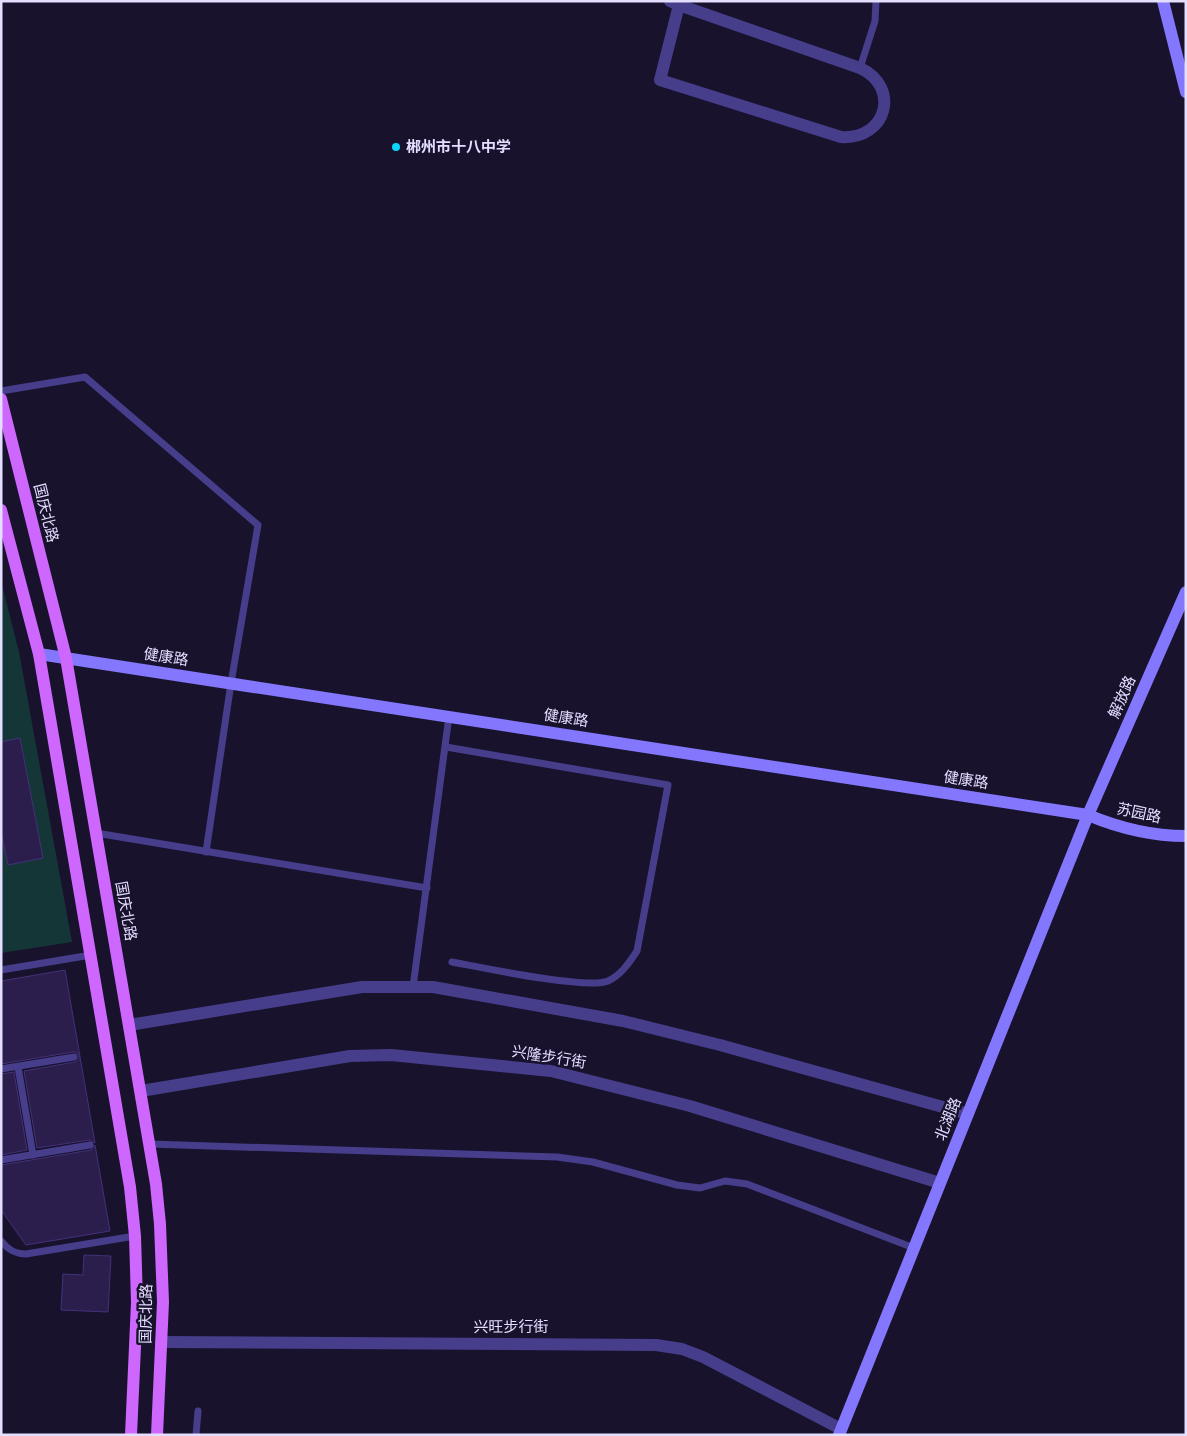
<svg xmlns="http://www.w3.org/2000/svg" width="1187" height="1436" font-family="'Public Sans','Noto Sans SC',sans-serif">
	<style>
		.green { fill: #153637 }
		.building { fill: #2b1e4d; stroke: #443179 }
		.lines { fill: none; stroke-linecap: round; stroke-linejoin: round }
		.lane { stroke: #463e8b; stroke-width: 7 }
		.street { stroke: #463e8b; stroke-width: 12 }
		.secondary { stroke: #8377fd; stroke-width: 12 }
		.primary { stroke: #ce67fd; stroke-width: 12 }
		.poi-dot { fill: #0dd4fb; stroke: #18122d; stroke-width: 2 }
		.labels { text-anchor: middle; stroke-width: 5; stroke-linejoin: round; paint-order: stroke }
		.poi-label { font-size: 15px; font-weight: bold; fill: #e4deff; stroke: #18122d; text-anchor: start }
		.street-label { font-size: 15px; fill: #e4deff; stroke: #18122d }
	</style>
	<rect width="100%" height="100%" fill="#18122d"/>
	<path class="green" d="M1,581L19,652L72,942L1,953Z"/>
	<g class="building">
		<path d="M20,738L43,858L8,865L1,832V742Z"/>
		<path d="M65,970L95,1143L89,1140L37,1148L24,1071L75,1062L79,1059V1056L76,1052H73L1,1064V981Z"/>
		<path d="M14,1072L27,1150L1,1155V1074Z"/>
		<path d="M95,1145L110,1231L26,1245L1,1210V1165L91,1150Z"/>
		<path d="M84,1255L111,1256L108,1312L61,1310L63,1274L83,1275Z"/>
	</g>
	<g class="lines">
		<g class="lane">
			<path d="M860,68L875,21L876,1"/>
			<path d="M1,391L85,377L258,525L231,683L206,852"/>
			<path d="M446,747L668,785L637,951C629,963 621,975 608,981C587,990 479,967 452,962"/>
			<path d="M96,833L427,888"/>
			<path d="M1,970L91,955"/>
			<path d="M413,987L449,716"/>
			<path d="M18,1067L33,1155"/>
			<path d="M1,1069L74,1057"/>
			<path d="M150,1144L557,1157L593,1162L677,1185L700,1188L725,1181L747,1184L914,1248"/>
			<path d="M1,1160L90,1145"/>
			<path d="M1,1241C8,1250 15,1254 26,1254L135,1236"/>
			<path d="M196,1435L198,1411"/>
		</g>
		<g class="street">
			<path d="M670,1L679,5L860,68C901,87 887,140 841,137L660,80L679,5L680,1"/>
			<path d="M129,1025L362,987H433L623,1021L720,1045L968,1114"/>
			<path d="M141,1091L350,1056L391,1055L551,1071L690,1106L940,1183"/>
			<path d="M161,1342L656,1345L682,1349L703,1357L841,1429"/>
		</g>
		<g class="secondary">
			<path d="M1163,1L1186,92"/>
			<path d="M39,654L1088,815C1119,828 1151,836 1186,836"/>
			<path d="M839,1435L1088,815L1186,592"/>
		</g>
		<g class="primary">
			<path d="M1,399L66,658L156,1184L160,1224L163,1302L157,1435"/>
			<path d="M1,510L39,654L130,1187L135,1236L137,1302L131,1435"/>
		</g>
	</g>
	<circle class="poi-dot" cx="396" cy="147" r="5"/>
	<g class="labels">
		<g class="poi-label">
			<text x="406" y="152">郴州市十八中学</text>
		</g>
		<g class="street-label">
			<text transform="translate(46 513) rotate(76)" y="5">国庆北路</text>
			<text transform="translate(166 657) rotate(9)" y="5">健康路</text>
			<text transform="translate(1122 697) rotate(-66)" y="5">解放路</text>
			<text transform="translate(566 718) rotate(9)" y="5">健康路</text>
			<text transform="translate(966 780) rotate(9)" y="5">健康路</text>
			<text transform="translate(1139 813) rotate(12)" y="5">苏园路</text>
			<text transform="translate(126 911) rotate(80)" y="5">国庆北路</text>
			<text transform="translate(549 1057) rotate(9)" y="5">兴隆步行街</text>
			<text transform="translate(948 1119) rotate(-68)" y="5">北湖路</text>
			<text transform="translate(146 1314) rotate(-89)" y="5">国庆北路</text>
			<text x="511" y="1332">兴旺步行街</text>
		</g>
	</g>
	<rect width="1187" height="1436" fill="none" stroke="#e4deff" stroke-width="5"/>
</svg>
